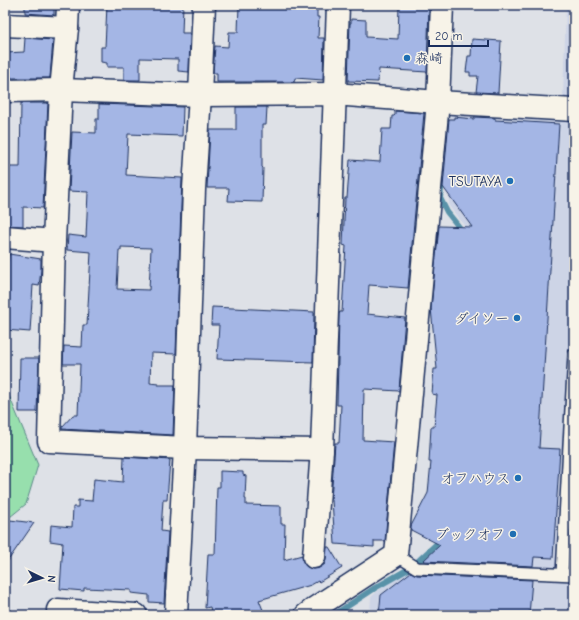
<svg xmlns="http://www.w3.org/2000/svg" width="579" height="620" font-family="'Comic Neue','Klee One',sans-serif">
	<style>
		.built { fill: #cdd4e6 }
		.green { fill: #97dfad; stroke: #598786 }
		.lines { fill: none; stroke-linecap: round; stroke-linejoin: round }
		.stream { stroke: #5992a8; stroke-width: 6 }
		.building { fill: #a4b6e5; stroke: #1b2f5e; fill-rule: evenodd }
		.service-casing { stroke: #1b2f5e; stroke-width: 14 }
		.minor-casing { stroke: #1b2f5e; stroke-width: 25 }
		.service { stroke: #f7f3e8; stroke-width: 11 }
		.minor { stroke: #f7f3e8; stroke-width: 22 }
		.poi-dot { fill: #1f6fb2; stroke: #f7f3e8; stroke-width: 1.5 }
		.labels { text-anchor: middle; stroke-width: 3; stroke-linejoin: round; paint-order: stroke }
		.poi-label { font-size: 14px; fill: #1b2f5e; stroke: #f7f3e8; text-anchor: end }
	</style>
	<rect width="100%" height="100%" fill="#dee1e7"/>
	<filter id="ink" filterUnits="userSpaceOnUse"><feTurbulence type="fractalNoise" baseFrequency=".025" numOctaves="2"/><feDisplacementMap in="SourceGraphic" scale="8" xChannelSelector="R" yChannelSelector="G"/><feConvolveMatrix kernelMatrix="1 2 1 2 8 2 1 2 1" color-interpolation-filters="sRGB"/></filter>
	<g filter="url(#ink)">
		<g class="built">
			<path d="M566,5H574V98H563Z"/>
			<path d="M454,109L574,115V615H370L371,597L460,520L486,253L449,206V120Z"/>
		</g>
		<path class="green" d="M5,386L38,465L26,504L5,521Z"/>
		<g class="lines">
			<g class="stream">
				<path d="M442,180L440,198L447,212L463,232"/>
				<path d="M334,615L375,588L412,567L442,539"/>
			</g>
		</g>
		<g class="building">
			<path d="M25,5L54,6V15L25,13Z"/>
			<path d="M107,5H183L182,33H190L189,72L178,71V59L140,58V80H124V67H107V63L101,62V47H105Z"/>
			<path d="M239,5H317V17H319L318,38H324L323,80L295,78L294,82H217V73H213L215,46L228,47L229,32H238Z"/>
			<path d="M399,5H429L427,72L379,69L378,82L348,81L350,23H351V19L366,20V37L398,39Z"/>
			<path d="M25,38L53,40L50,78H11V76H5V53L24,52Z"/>
			<path d="M472,39L501,41L498,93L476,92L478,76H470V72H466L468,56H471Z"/>
			<path d="M21,103H48L43,208L23,207V226L5,225V167H20Z"/>
			<path d="M99,104L183,107L182,136L128,134L126,175L182,178L176,354L151,353L150,383L158,384V385H175L173,435L62,429V427L73,415H78L80,364H63L64,346L82,347L83,325H87L91,252L67,250L68,235L86,237L88,192L69,191L72,132L96,133V119H99ZM121,247L151,248L149,290L117,289L119,250H121Z"/>
			<path d="M236,107H267L266,125H262V167L263,168L262,202L228,201L229,188H207L210,130H236Z"/>
			<path d="M395,111L424,113L408,288L369,285L367,314L405,318L399,391L364,389L363,440L394,442L385,541H374V547L335,544L332,500H331L335,443H339L341,405H337L339,314L340,312H342L346,246L343,245L345,198H347L350,160L380,162L382,129H391L392,116H394L395,115Z"/>
			<path d="M454,117L474,119V117L495,118V120L559,124L539,448L560,449L553,558L534,557L533,566L423,561L440,545L411,530V526L428,493L431,462H429L431,427H434L437,395L432,394L434,369H437L431,308L439,226L472,227L443,187L449,119H454Z"/>
			<path d="M9,254L41,259V270L39,286L33,285L30,332L5,330V265H7Z"/>
			<path d="M212,307L314,312L313,362L217,359L219,325H211Z"/>
			<path d="M20,358H39L37,412H19Z"/>
			<path d="M124,457L170,460L167,500H163L161,531L168,532L164,603L149,602V595L131,593V590L84,588V591L60,589L63,543L50,541L51,525L72,527L73,507H78V500L92,501L94,479L123,482Z"/>
			<path d="M220,471L243,472V475L246,476L245,499H246V505L281,506V524H285L284,560L302,555L303,562L307,567L313,569L319,568L325,564L326,558L327,547H329L342,568L319,582L318,581L311,585L259,600L263,610L250,615H212L210,607L205,608L208,554H215L217,487H220Z"/>
			<path d="M10,520L34,523L5,565V526Z"/>
			<path d="M411,572L417,575L532,580L529,615H379L381,595Z"/>
		</g>
		<g class="lines">
			<g class="service-casing">
				<g id="service">
					<path d="M396,555L417,568L574,575"/>
					<path d="M562,574L574,354"/>
				</g>
			</g>
			<g class="minor-casing">
				<g id="minor">
					<path d="M68,5L67,28L61,90L54,241L49,441L185,448L322,450"/>
					<path d="M5,25L67,28"/>
					<path d="M5,91L61,90L200,95L334,94L438,102L574,110"/>
					<path d="M5,237L54,241"/>
					<path d="M314,557L322,450L338,5"/>
					<path d="M58,610L136,615"/>
					<path d="M176,615L185,448L194,189L200,95L204,5"/>
					<path d="M306,615L315,608L396,555L438,102L442,5"/>
				</g>
			</g>
			<use href="#service" class="service"/>
			<use href="#minor" class="minor"/>
		</g>
	</g>
	<g class="poi-dot">
		<circle cx="407" cy="58" r="4"/>
		<circle cx="510" cy="181" r="4"/>
		<circle cx="517" cy="318" r="4"/>
		<circle cx="518" cy="478" r="4"/>
		<circle cx="513" cy="534" r="4"/>
	</g>
	<g class="labels">
		<g class="poi-label">
			<text x="415" y="63" text-anchor="start">森崎</text>
			<text x="502" y="186">TSUTAYA</text>
			<text x="509" y="323">ダイソー</text>
			<text x="510" y="483">オフハウス</text>
			<text x="505" y="539">ブックオフ</text>
		</g>
	</g>
	<rect width="579" height="620" fill="none" stroke="#f7f3e8" stroke-width="20"/>
	<rect x="10" y="10" width="559" height="600" fill="none" stroke="#1b2f5e" stroke-width="1.5" filter="url(#ink)"/>
	<g transform="translate(42 578) rotate(95)" stroke="#f7f3e8" stroke-width="3" paint-order="stroke">
	<path d="M0-3L7 15L0 10L-7 15Z" fill="#1b2f5e"/>
	<text y="-6" font-size="11" font-weight="bold" text-anchor="middle" fill="#1b2f5e">N</text>
	</g>
	<path d="M429 40v6h59v-6" fill="none" stroke="#1b2f5e" stroke-width="2"/>
	<text x="435" y="40" font-size="12" fill="#1b2f5e" stroke="#f7f3e8" stroke-width="3" paint-order="stroke">20 m</text>
</svg>
